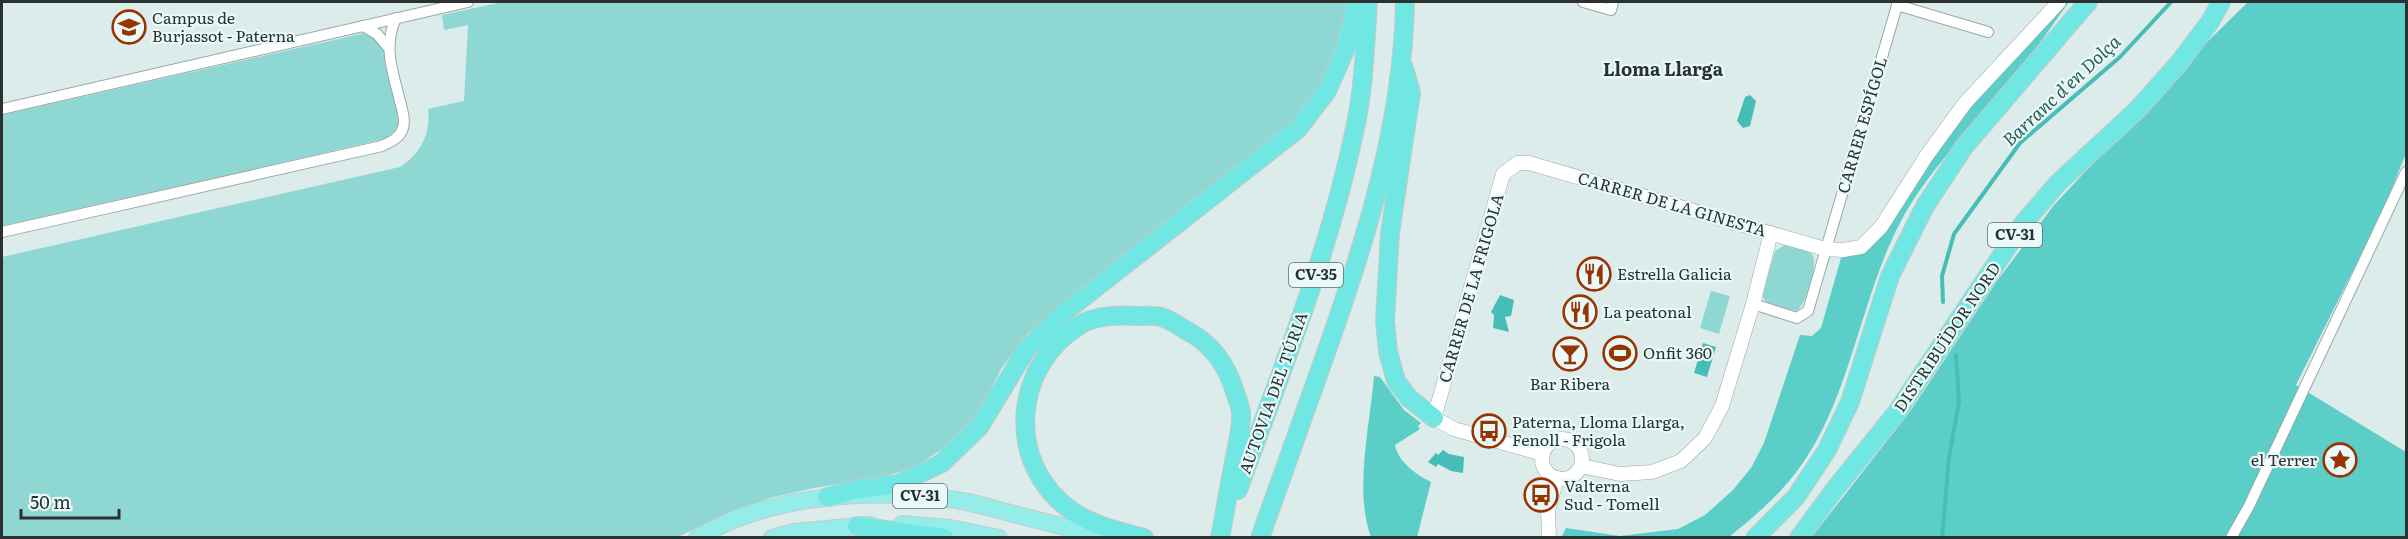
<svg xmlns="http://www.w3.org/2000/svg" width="2408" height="539" font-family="Literata,serif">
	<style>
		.green { fill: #8fd7d2 }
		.forest { fill: #5acec7 }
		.water { fill: #47bdb7 }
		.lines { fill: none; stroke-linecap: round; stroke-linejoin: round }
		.stream { stroke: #47bdb7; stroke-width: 4 }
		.minor-casing { stroke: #99a8a6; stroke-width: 12 }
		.tertiary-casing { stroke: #99a8a6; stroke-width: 15 }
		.primary-casing { stroke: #c8c9c9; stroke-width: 18 }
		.trunk-casing { stroke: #c8c9c9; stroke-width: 20 }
		.minor { stroke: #fff; stroke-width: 10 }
		.tertiary { stroke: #fff; stroke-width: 14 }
		.primary { stroke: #94ede9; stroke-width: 16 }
		.trunk { stroke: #70e7e2; stroke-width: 18 }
		.labels { text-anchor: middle; stroke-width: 4.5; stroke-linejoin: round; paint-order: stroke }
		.shield { fill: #e9f9f8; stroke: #636d6c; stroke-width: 1.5 }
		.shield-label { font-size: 15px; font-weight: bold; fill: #2a3130 }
		.poi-label { font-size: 16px; fill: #2a3130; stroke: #e9f9f8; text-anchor: start }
		.street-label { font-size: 16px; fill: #2a3130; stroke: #e9f9f8 }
		.neighbourhood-label { font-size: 18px; font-weight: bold; fill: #2a3130; stroke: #e9f9f8 }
		.water-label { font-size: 18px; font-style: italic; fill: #2d5f5c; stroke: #e9f9f8 }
	</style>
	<rect width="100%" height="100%" fill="#dcecea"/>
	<g class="green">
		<path d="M503,2H1346L1339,45L1321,89L1286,127L1027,334L1001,369L976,418L943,449L912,468L886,476L814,488L769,498L715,519L678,537H2V257L400,167C421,153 431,134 428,109L464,101L468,25L444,30L442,15Z"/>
		<path d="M365,33L370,34L383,47L399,118L398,126L389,138L2,226V115Z"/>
		<path d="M1785,245C1792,247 1807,248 1812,254C1819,263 1805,306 1797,311L1767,305L1762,295L1775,251Z"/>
		<path d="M1711,291L1730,296L1719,334L1700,328Z"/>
	</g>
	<g class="forest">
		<path d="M2065,2H2069C2049,29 2030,60 2007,86C1972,127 1927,172 1901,221C1860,298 1851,397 1800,467C1781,494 1754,517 1729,537L1561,538L1566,528L1620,536L1678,529L1705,515L1733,490L1751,468L1764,443L1800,335L1812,336L1821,328L1841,258L1856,254L1981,95Z"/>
		<path d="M2248,2H2406V153L2384,208L2296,385L2406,452V537L1811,538L1911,410L1997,281L2054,205L2201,48Z"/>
		<path d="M1374,376L1380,377L1404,410L1421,423L1418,426L1420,429L1395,445C1398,462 1417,475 1431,482L1417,537H1371C1354,492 1370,424 1374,376Z"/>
	</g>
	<g class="water">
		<path d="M1750,95L1756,101L1750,126L1743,128L1737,121L1745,97Z"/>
		<path d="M1500,295L1514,300L1511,316L1505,317L1509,332L1493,328L1494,315L1491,312Z"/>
		<path d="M1703,343L1716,347L1707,377L1694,373Z"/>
		<path d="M1443,450L1449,454L1464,457L1463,473L1451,471L1438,464L1436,467L1428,462L1436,453L1438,455Z"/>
	</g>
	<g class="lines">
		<g class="stream">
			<path d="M1943,302L1942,276L1954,234L2020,143L2120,57L2171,2"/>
			<path d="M1942,538L1949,458L1959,402L1956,355"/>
		</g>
		<g class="minor-casing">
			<g id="minor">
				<path d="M1583,2L1611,10L1613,2"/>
				<path d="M1897,5L1988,32"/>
				<path d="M363,26L377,34L388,47"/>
				<path d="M2,109L468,2"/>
				<path d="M2,232L382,146C390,142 400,138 403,128C405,122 403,112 401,105C394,75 382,48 396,18"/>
				<path d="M1753,304L1797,318L1808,311L1898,2"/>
				<path d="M2231,538L2249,506L2406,172"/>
			</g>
		</g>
		<g class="tertiary-casing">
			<g id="tertiary">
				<circle cx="1562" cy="459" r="20"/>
				<path d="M1543,454L1454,429L1434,418L1503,174L1518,163H1529L1825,249L1843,250L1861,247L1881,227L1927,155L1965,103L2059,2"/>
				<path d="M1581,466L1620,474L1652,472L1681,461L1705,438L1722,406L1753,304L1771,233"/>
				<path d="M1549,538L1548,510L1557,478"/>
			</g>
		</g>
		<g class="primary-casing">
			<g id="primary">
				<path d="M902,524L950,528L999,538"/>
				<path d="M697,538C770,494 873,488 956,500C976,503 995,509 1014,514C1045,522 1076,530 1107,538"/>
				<path d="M772,538L794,532L870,525"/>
			</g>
		</g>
		<g class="trunk-casing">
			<g id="trunk">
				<path d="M1404,68L1411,93L1390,233L1385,321L1388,352L1396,381L1409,398L1434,418"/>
				<path d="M1238,490C1281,372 1328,256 1354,133C1364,90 1365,45 1368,2"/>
				<path d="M827,497L858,489L898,484L942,463L980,426L1026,350L1061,315L1298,129L1327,91L1346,48L1356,2"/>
				<path d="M857,526L944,538"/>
				<path d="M1144,538C1119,531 1094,526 1072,511C1005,465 1012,366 1080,325C1096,315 1121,315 1138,316C1145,316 1154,315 1161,317C1170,319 1180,327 1189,332C1214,345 1228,368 1236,395C1238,400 1240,407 1241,412C1242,428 1237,446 1234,462C1229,487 1225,512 1220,538"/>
				<path d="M1260,538C1283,475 1305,412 1327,350C1367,237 1403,121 1405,2"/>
				<path d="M1755,538L1796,497L1827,450L1850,402L1890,276L1925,206L1964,147L2088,2"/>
				<path d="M1799,538L1835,489L1897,412L2022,225L2058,183L2138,109L2178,64L2210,22L2221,2"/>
			</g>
		</g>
		<use href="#minor" class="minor"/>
		<use href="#tertiary" class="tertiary"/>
		<use href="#primary" class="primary"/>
		<use href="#trunk" class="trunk"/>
	</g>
	<defs>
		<g id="university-ring" transform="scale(1.725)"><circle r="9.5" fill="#e9f9f8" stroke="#983302" stroke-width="1.5"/><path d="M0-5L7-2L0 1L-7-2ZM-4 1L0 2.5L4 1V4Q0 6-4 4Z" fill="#983302"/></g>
		<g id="restaurant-ring" transform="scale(1.725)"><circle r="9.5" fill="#e9f9f8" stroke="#983302" stroke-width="1.5"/><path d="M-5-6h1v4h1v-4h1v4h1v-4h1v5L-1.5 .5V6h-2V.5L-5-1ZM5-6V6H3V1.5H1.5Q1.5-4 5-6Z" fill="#983302"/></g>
		<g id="stadium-ring" transform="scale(1.725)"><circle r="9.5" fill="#e9f9f8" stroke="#983302" stroke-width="1.5"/><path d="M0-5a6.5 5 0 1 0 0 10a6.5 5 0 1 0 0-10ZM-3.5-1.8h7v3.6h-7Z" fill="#983302"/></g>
		<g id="bar-ring" transform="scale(1.725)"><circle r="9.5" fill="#e9f9f8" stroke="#983302" stroke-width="1.5"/><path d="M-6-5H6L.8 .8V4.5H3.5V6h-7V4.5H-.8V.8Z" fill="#983302"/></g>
		<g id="bus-ring" transform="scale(1.725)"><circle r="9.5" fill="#e9f9f8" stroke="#983302" stroke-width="1.5"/><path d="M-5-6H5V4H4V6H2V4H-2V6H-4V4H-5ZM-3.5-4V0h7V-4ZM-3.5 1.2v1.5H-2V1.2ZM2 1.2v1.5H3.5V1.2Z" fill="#983302"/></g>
		<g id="sight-ring" transform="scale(1.725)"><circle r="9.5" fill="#e9f9f8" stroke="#983302" stroke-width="1.5"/><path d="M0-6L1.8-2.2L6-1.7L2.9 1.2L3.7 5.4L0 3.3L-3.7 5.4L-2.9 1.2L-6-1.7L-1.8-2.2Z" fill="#983302"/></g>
	</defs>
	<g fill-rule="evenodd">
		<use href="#university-ring" x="129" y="27"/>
		<use href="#restaurant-ring" x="1594" y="274"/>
		<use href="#restaurant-ring" x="1580" y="312"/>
		<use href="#stadium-ring" x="1620" y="353"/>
		<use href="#bar-ring" x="1570" y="354"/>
		<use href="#bus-ring" x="1489" y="431"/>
		<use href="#sight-ring" x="2340" y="460"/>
		<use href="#bus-ring" x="1541" y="495"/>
	</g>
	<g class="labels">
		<g class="shield">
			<rect x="1988" y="223" width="54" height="24" rx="4.5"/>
			<rect x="1289" y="263" width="54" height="24" rx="4.5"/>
			<rect x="893" y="484" width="54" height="24" rx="4.5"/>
		</g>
		<g class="shield-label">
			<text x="2015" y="240">CV-31</text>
			<text x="1316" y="280">CV-35</text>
			<text x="920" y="501">CV-31</text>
		</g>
		<g class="poi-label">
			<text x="152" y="24">Campus de<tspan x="152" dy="18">Burjassot - Paterna</tspan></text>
			<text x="1617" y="280">Estrella Galicia</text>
			<text x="1603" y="318">La peatonal</text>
			<text x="1643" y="359">Onfit 360</text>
			<text x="1570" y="390" text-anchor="middle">Bar Ribera</text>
			<text x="1512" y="428">Paterna, Lloma Llarga,<tspan x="1512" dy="18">Fenoll - Frigola</tspan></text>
			<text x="2317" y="466" text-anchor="end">el Terrer</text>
			<text x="1564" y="492">Valterna<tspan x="1564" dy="18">Sud - Tomell</tspan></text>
		</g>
		<g class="street-label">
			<text transform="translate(1862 125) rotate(-74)" y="6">CARRER ESPÍGOL</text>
			<text transform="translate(1672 204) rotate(16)" y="6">CARRER DE LA GINESTA</text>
			<text transform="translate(1471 288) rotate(-74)" y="6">CARRER DE LA FRIGOLA</text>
			<text transform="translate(1947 337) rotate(-56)" y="6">DISTRIBUÏDOR NORD</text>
			<text transform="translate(1273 393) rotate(-70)" y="6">AUTOVIA DEL TÚRIA</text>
		</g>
		<g class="neighbourhood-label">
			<text x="1663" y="76">Lloma Llarga</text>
		</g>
		<g class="water-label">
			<text transform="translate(2062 91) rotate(-43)" y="6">Barranc d'en Dolça</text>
		</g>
	</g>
	<rect width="2408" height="539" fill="none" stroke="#2a3130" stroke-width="6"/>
	<path d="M21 509v9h98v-9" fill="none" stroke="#2a3130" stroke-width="3"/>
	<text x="30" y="509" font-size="18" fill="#2a3130" stroke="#e9f9f8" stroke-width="4.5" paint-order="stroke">50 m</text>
</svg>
